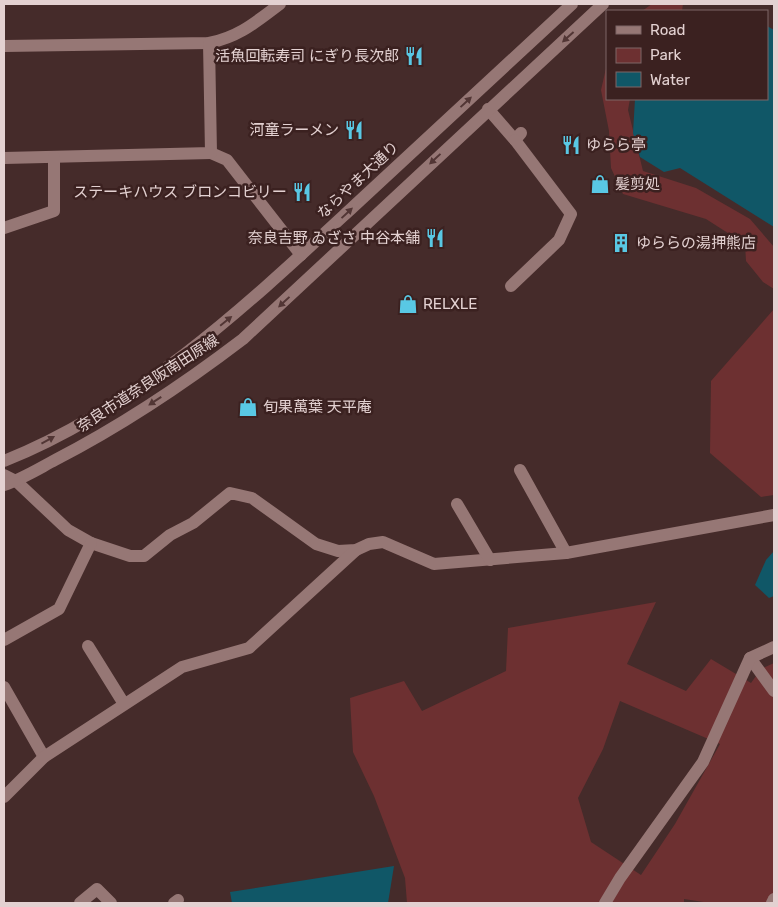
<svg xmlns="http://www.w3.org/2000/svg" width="778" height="907" font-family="Rubik,'Noto Sans JP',sans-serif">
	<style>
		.green { fill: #6d3031; fill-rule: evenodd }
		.water { fill: #105767 }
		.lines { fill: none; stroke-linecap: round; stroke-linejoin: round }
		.street { stroke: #967775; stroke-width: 12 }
		.secondary { stroke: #967775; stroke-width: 12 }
		.oneway { fill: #523635 }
		.labels { text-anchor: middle; stroke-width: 5; stroke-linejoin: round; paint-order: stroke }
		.poi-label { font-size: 15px; fill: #e3d1d1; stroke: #3b2120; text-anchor: start }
		.street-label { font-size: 15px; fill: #e3d1d1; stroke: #3b2120 }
	</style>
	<rect width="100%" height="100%" fill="#452b2a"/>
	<g class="green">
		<path d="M652,4H683L682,11H642Z"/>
		<path d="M607,64V99H630L628,110L643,171L696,188L750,219L774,247V289L763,282L746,261L745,244L706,219L623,194L611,168L609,131L601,90Z"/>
		<path d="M774,309V495L761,497L710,453L711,381Z"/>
		<path d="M656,602L627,664L686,691L711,659L751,683L761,669L774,663V903H710L684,899V903H407L405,878L374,796L353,752L350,698L404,681L422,711L506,671L508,628ZM620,701L720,744L675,824L641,875L591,842L578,798L603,749Z"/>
	</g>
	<g class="water">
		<path d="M767,26L774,30V227L680,168L664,172L640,157L633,133L635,99H767Z"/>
		<path d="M774,551V596L769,598L755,585L766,560Z"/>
		<path d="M394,866L388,903H232L230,892Z"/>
	</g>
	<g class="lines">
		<g class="street">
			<path d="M4,46L209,43C239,37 256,22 280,4"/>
			<path d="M488,109L515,140L521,133"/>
			<path d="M211,153L227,160L301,255"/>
			<path d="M4,158L211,153L209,43"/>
			<path d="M4,228L54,211V157"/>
			<path d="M511,286L559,240L571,214L515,140"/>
			<path d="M520,470L566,553"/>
			<path d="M4,475L16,481L68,530L91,543L130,556H144L170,535L193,523L230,493L252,498L316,544L338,551L356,550L369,544L383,542L434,564L566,553L774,515"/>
			<path d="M457,504L490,560"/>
			<path d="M4,640L59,609L91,543"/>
			<path d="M88,646L124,704"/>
			<path d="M750,658L774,691"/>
			<path d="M4,687L44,757"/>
			<path d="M4,797L44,757L182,667L249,648L356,550"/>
			<path d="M80,903L97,889L111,903"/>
			<path d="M174,903L178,900"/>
			<path d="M605,903L620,878L703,762L750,658L774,647"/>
			<path d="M772,903L774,899"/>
		</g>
		<g class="secondary">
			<path d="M4,461C139,407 248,304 353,207C426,139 499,71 572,4"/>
			<path d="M4,485C22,479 38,469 55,460C121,426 184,384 243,339L603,4"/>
		</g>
	</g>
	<defs><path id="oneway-solid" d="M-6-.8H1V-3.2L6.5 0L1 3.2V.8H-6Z" transform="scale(1.25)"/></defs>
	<g class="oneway">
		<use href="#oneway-solid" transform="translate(568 37) rotate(138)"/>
		<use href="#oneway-solid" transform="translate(466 102) rotate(-43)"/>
		<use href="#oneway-solid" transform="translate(435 159) rotate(137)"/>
		<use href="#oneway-solid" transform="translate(347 213) rotate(-43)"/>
		<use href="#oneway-solid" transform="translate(284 302) rotate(137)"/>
		<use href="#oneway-solid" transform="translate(226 321) rotate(-39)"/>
		<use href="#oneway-solid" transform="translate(155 401) rotate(147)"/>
		<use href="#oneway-solid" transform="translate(48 440) rotate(-29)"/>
	</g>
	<defs>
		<g id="restaurant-bare" transform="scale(1.5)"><path d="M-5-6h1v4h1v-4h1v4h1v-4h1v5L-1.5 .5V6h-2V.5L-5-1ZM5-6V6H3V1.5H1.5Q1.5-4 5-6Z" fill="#59c8e4" stroke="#3b2120" stroke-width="2.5" paint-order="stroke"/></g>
		<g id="shop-bare" transform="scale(1.5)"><path d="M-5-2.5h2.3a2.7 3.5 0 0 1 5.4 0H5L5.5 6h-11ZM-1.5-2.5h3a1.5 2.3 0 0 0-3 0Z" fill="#59c8e4" stroke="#3b2120" stroke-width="2.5" paint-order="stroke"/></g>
		<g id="building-bare" transform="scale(1.5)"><path d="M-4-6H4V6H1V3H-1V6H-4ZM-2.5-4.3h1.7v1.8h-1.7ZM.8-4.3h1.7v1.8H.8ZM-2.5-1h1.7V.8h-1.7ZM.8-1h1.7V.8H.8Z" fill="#59c8e4" stroke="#3b2120" stroke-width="2.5" paint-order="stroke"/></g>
	</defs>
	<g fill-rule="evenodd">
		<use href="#restaurant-bare" x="414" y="56"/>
		<use href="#restaurant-bare" x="354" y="130"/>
		<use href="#restaurant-bare" x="571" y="145"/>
		<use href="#shop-bare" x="600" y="184"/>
		<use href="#restaurant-bare" x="302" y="192"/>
		<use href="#restaurant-bare" x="435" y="238"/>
		<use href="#building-bare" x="621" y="243"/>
		<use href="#shop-bare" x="408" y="304"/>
		<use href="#shop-bare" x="248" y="407"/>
	</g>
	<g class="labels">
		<g class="poi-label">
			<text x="399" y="61" text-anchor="end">活魚回転寿司 にぎり長次郎</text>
			<text x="339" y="135" text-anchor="end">河童ラーメン</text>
			<text x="586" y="150">ゆらら亭</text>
			<text x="615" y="189">髪剪処</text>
			<text x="287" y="197" text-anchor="end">ステーキハウス ブロンコビリー</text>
			<text x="420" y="243" text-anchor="end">奈良吉野 ゐざさ 中谷本舗</text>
			<text x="636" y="248">ゆららの湯押熊店</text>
			<text x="423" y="309">RELXLE</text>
			<text x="263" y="412">旬果萬葉 天平庵</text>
		</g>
		<g class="street-label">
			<text transform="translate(358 180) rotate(-43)" y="5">ならやま大通り</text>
			<text transform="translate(148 383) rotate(-33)" y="5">奈良市道奈良阪南田原線</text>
		</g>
	</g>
	<rect width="778" height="907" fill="none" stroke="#e3d1d1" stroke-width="10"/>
	<rect x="606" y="10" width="162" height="90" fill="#3b2120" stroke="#7e6767"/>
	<rect x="616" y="26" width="25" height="8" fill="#967775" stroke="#7e6767"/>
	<text x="650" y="35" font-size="15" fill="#e3d1d1">Road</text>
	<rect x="616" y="48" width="25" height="15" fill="#6d3031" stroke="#7e6767"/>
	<text x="650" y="60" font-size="15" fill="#e3d1d1">Park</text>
	<rect x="616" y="72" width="25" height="15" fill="#105767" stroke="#7e6767"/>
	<text x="650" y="85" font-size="15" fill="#e3d1d1">Water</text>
</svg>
